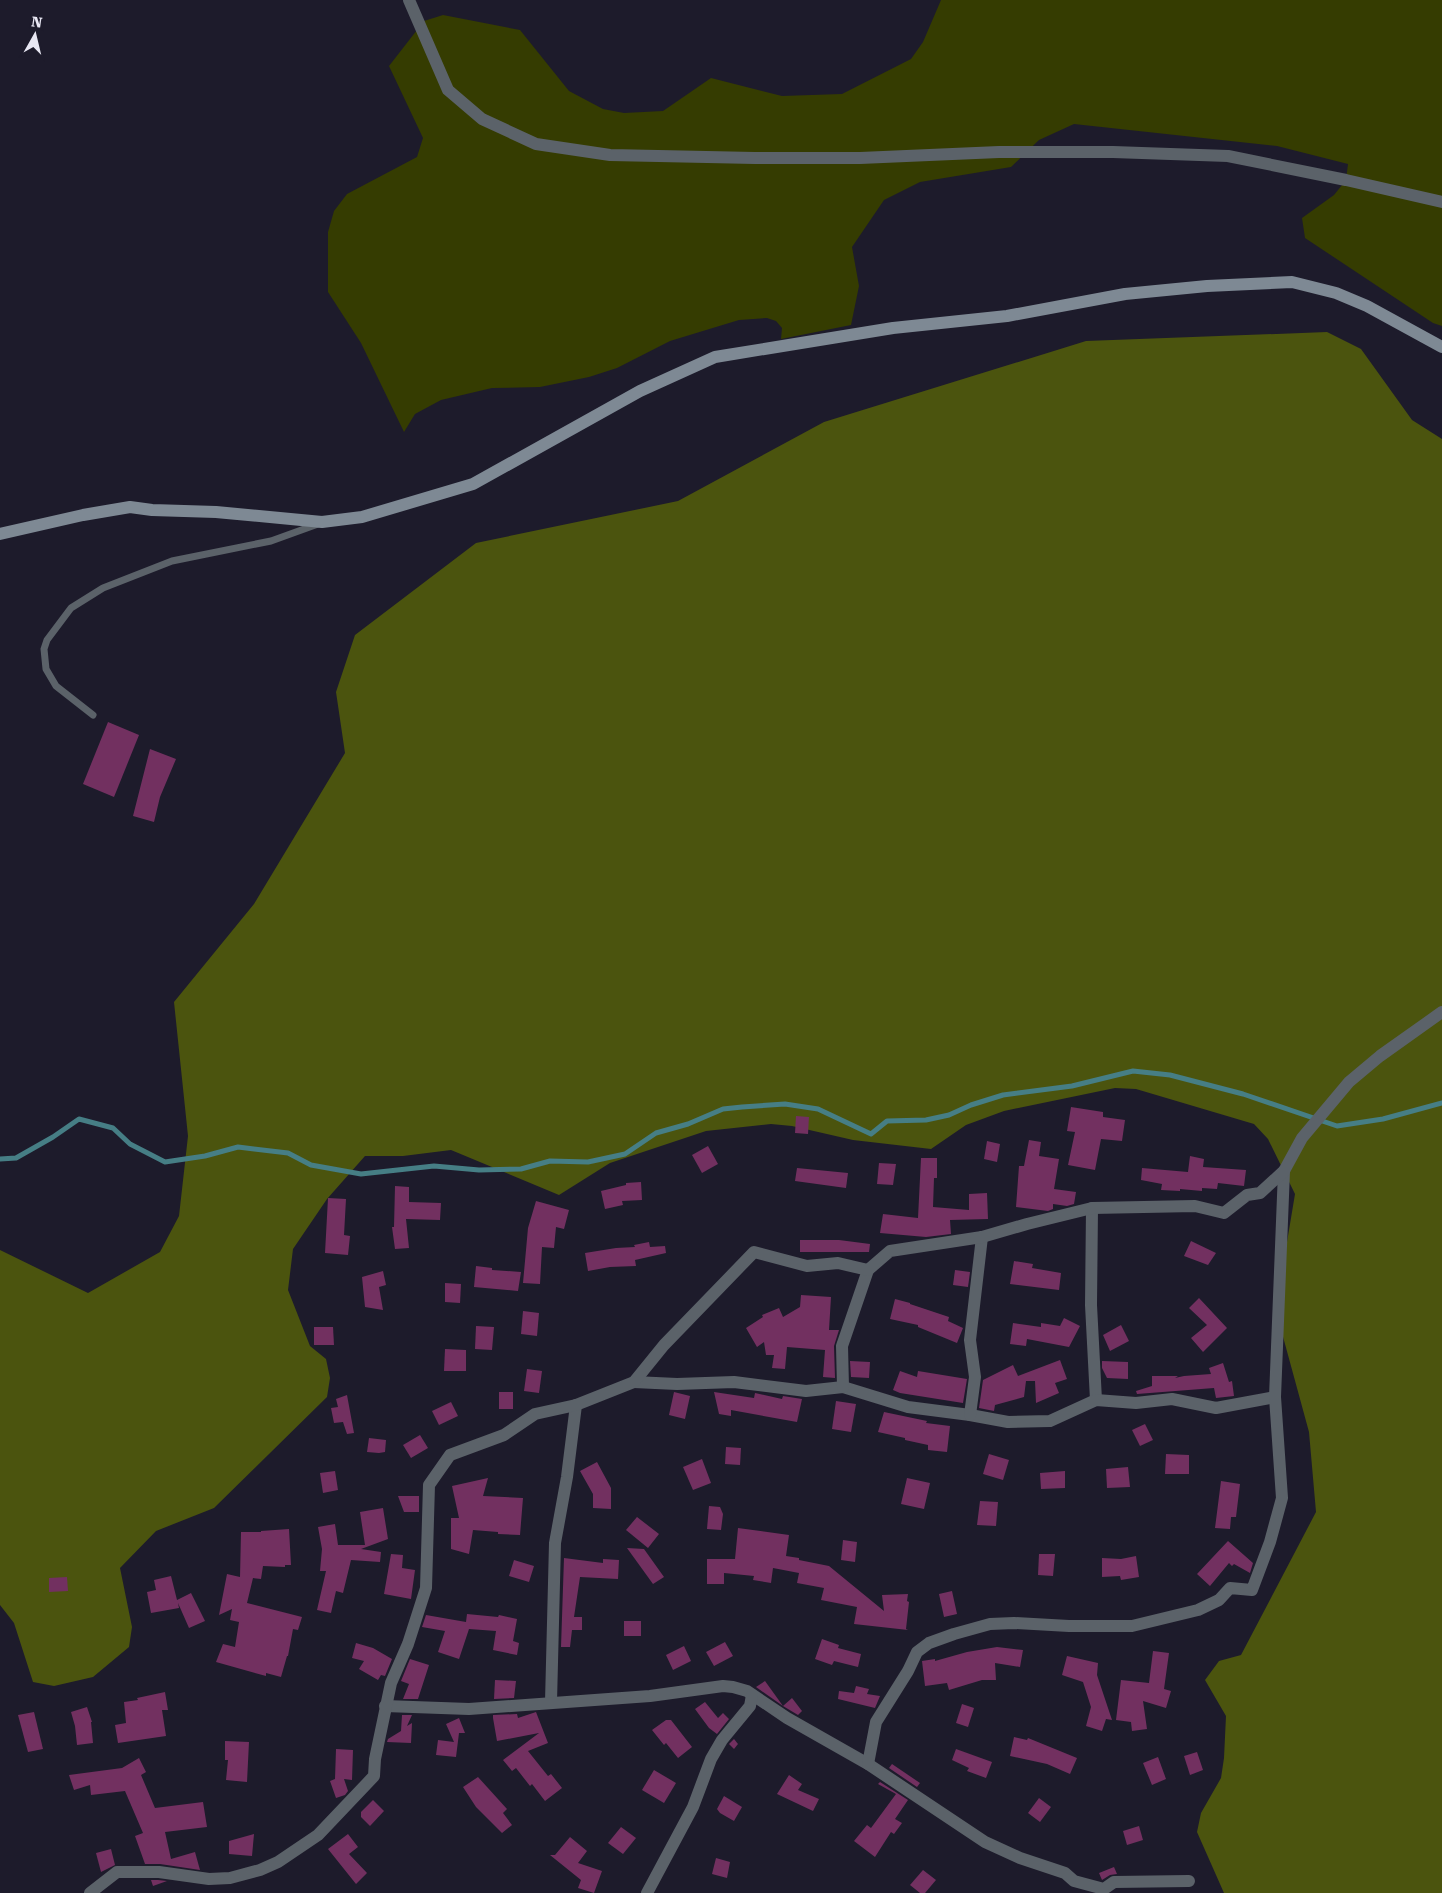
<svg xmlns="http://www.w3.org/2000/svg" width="1442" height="1893" font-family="'Roboto Serif',serif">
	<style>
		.green { fill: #353c01 }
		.forest { fill: #4b540e }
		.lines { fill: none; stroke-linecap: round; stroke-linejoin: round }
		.stream { stroke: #467e85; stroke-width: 5 }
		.building { fill: #723060 }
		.lane { stroke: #5b6269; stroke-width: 7 }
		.street { stroke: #5b6269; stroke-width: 12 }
		.secondary { stroke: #7e8994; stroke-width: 12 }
	</style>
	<rect width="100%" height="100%" fill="#1d1b2b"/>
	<path class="green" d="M941,0H1442V326L1433,323L1305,238L1302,218L1334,195L1346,180L1348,164L1277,146L1074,124L1039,140L1011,167L920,182L884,200L852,247L859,286L851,325L781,339L782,328L776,321L767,318L739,320L670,341L617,368L589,377L540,387L492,388L441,400L415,414L404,432L361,343L328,292V232L334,211L347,194L417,157L423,138L389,66L424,21L443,15L520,30L569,91L603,109L624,113L663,111L711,78L782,96L842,94L911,59L923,42Z"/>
	<path class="forest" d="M1327,332L1361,349L1412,420L1442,439V1893H1224L1197,1832L1201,1813L1221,1778L1224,1758L1226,1716L1205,1680L1219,1661L1241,1655L1316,1512L1309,1432L1282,1333V1272L1295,1194L1268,1139L1254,1124L1136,1089L1115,1088L1004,1111L966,1125L931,1149L853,1140L792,1126L771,1124L706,1131L610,1163L559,1195L451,1150L403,1156H365L327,1199L293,1249L288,1290L310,1346L326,1359L330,1378L327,1397L214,1508L156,1531L120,1568L132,1627L129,1647L93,1677L54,1686L33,1682L14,1623L0,1605V1250L88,1293L160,1252L179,1216L188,1136L174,1002L254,904L345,753L336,692L355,635L476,543L678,501L824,422L1086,341Z"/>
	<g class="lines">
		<path class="stream" d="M0,1159L16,1158L53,1137L79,1119L113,1128L130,1144L165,1162L205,1156L238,1147L288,1153L311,1165L361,1174L434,1166L479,1170L521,1169L550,1161L588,1162L625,1154L656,1133L688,1124L723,1109L742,1107L785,1104L818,1109L871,1134L887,1121L926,1120L949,1115L971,1105L1003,1095L1072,1086L1133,1071L1170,1075L1243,1094L1337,1126L1383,1119L1442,1103"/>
	</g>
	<g class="building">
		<path d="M108,722L139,735L114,797L83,784Z"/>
		<path d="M150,749L176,759L160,797L154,822L133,816Z"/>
		<path d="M1071,1107L1103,1112V1117L1125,1120L1122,1141L1101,1139L1095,1170L1068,1165L1075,1132L1067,1131Z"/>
		<path d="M796,1116L809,1117L808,1134L795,1133Z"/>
		<path d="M1029,1140L1041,1142L1039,1156L1059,1159L1054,1189L1076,1192L1074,1204L1067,1206L1053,1204V1209L1048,1211L1016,1207L1019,1166H1024Z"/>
		<path d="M987,1141L1000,1144L997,1162L984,1159Z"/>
		<path d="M708,1146L718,1164L702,1173L692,1155Z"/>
		<path d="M1190,1156L1204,1159L1203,1167L1246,1170L1244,1186L1218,1183L1217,1189L1202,1188V1191L1180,1189V1191L1161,1190L1162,1184L1141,1180L1142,1168L1188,1172Z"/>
		<path d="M921,1158H937V1178H934L933,1207L969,1210V1194L987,1193L988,1219L950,1220L951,1234L926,1237L880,1233L883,1214L918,1218Z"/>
		<path d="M879,1163L896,1164L893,1185L877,1184Z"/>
		<path d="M797,1168L848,1173L846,1188L795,1181Z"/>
		<path d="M641,1182L642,1200L622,1201L623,1205L605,1209L601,1191L626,1185V1183Z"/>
		<path d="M395,1186L409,1187V1202L441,1203L440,1220L406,1219L409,1248L395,1249L392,1227H394Z"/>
		<path d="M328,1198L346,1199L344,1235L350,1236L348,1255L325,1253Z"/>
		<path d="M536,1201L569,1210L564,1229L556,1227L554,1248L542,1247L540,1284L523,1283L528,1228Z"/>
		<path d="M800,1240H839L870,1244L869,1252H800Z"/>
		<path d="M1191,1241L1216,1253L1208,1265L1184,1256Z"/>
		<path d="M649,1242L650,1247L665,1246L666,1253L635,1260L636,1266L610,1267L588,1271L585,1253L616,1248L635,1247L634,1245Z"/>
		<path d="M1014,1261L1033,1264L1032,1268L1061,1273L1059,1290L1010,1284Z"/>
		<path d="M476,1266L492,1268V1270L521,1272L518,1291L474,1287Z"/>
		<path d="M955,1270L970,1272L968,1287L953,1285Z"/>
		<path d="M383,1271L386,1285L379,1287L383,1310L365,1307L362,1277Z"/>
		<path d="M445,1283L461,1284L460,1303L445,1302Z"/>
		<path d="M801,1295L831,1297L829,1330H839L834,1346L835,1378L823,1377L825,1350L787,1347L785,1369L772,1368L774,1355H766L764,1342L757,1347L746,1328L763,1317L762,1315L779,1308L783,1317L800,1307Z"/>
		<path d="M1199,1298L1227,1328L1203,1352L1191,1338L1207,1325L1189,1308Z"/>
		<path d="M895,1299L910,1303V1304L949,1317L948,1321L963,1328L957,1343L918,1327V1325L890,1319Z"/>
		<path d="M523,1311L539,1313L537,1336L521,1334Z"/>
		<path d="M1064,1318L1080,1326L1069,1347L1027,1339L1026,1346L1010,1344L1013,1323L1041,1327V1323L1060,1326Z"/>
		<path d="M1121,1325L1129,1341L1110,1351L1103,1335Z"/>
		<path d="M476,1326L494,1327L492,1350L475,1349Z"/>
		<path d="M314,1327H333L334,1345H314Z"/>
		<path d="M445,1349L466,1350V1371H444Z"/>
		<path d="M1060,1360L1067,1379L1055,1383L1059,1393L1036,1403L1035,1381H1026L1024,1397L995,1405L994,1411L979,1408L983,1380L1013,1365L1018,1376Z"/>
		<path d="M850,1361L870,1362L869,1378L851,1377Z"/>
		<path d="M1102,1361L1128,1362V1379L1107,1378L1102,1368Z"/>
		<path d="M1223,1363L1229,1382L1232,1381L1234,1396L1216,1398L1214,1388L1137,1394L1136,1391L1152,1386V1376H1178L1175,1378L1184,1376L1211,1374L1209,1368Z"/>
		<path d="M527,1369L542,1371L539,1393L524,1391Z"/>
		<path d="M900,1371L917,1377L918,1371L967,1379L963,1403L900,1393L893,1390Z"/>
		<rect x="499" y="1392" width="14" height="17"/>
		<path d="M674,1392L690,1396L685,1419L669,1415Z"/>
		<path d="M714,1392L754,1398L755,1393L782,1399L783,1396L802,1399L797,1422L731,1410V1416L719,1414Z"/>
		<path d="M347,1395L354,1433L347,1434L343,1422L334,1423L331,1408L338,1407L336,1399Z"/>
		<path d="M836,1401L856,1404L851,1432L832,1429Z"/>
		<path d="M451,1402L458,1416L439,1425L432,1411Z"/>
		<path d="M884,1412L927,1421L926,1423L950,1426L947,1452L928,1450V1445L905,1440V1438L878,1432Z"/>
		<path d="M1145,1424L1153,1440L1140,1446L1132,1430Z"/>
		<path d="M420,1435L428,1448L411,1458L403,1445Z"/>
		<path d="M369,1438L386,1440L385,1452L379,1453L367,1452Z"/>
		<path d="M726,1447L741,1448L740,1465L725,1464Z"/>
		<path d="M989,1454L1009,1460L1003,1480L983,1474Z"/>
		<path d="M1166,1454L1189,1455V1474H1165Z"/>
		<path d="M702,1459L711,1483L693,1490L683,1467Z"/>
		<path d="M597,1462L611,1488V1509L593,1508V1494L580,1471Z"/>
		<path d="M1128,1467L1130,1487L1107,1488L1106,1469Z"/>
		<path d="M335,1471L338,1490L323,1493L320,1473Z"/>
		<path d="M1065,1471V1488L1041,1489L1040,1473Z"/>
		<path d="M488,1478L483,1496L523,1498L520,1535L498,1534V1532L473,1530L469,1554L451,1549V1518H459L452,1486Z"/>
		<path d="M907,1478L930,1483L924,1509L901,1504Z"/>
		<path d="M1221,1481L1240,1484L1236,1517H1231L1230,1529L1215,1528Z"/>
		<path d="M398,1496H419V1512H404Z"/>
		<path d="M980,1501L998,1502L996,1526L977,1525Z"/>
		<path d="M709,1506L720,1507L723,1514L721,1530L707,1529Z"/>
		<path d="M383,1508L388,1539L361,1549L381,1552L380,1562L351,1560L343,1593L336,1591L331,1613L317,1610L326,1571H320L322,1549L318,1527L335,1524L338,1545H365L360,1512Z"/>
		<path d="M637,1517L659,1534L648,1548L626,1530Z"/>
		<path d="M738,1528L789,1535L786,1556L799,1558V1560L829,1566L884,1611L882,1595L908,1594L907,1601L909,1602L906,1629L908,1630L854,1624L857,1607L821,1600L824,1588L797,1583L799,1573L773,1568L771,1583L753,1580L754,1576L724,1573V1584H707V1559H735Z"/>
		<path d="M289,1529L291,1565H285V1567L263,1566L261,1579L253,1578L247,1603L302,1617L298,1630L293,1629L288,1656H287L281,1677L266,1673V1676L216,1662L223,1644L235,1647L239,1622L230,1620L232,1609L219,1615L227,1574L240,1577L241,1532H261V1531Z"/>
		<path d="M843,1540L857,1542L855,1562L841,1560Z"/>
		<path d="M1228,1541L1253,1563L1250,1573L1234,1564L1232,1566L1229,1563L1210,1586L1197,1574Z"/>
		<path d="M627,1548L644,1549L664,1577L653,1584Z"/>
		<path d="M391,1554L403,1555L402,1568L415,1570L411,1599L384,1594Z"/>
		<path d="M1039,1554H1055L1053,1576L1038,1575Z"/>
		<path d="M1136,1556L1139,1577L1121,1580L1120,1576L1102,1577V1558L1121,1559Z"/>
		<path d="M564,1558L603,1563V1559L619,1560L618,1579L580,1577L574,1617H582V1630H572L570,1647H561Z"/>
		<path d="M514,1560L534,1566L529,1582L509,1576Z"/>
		<path d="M171,1576L177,1600L191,1593L205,1621L189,1628L178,1603L179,1608L151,1613L147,1592L156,1590L154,1580Z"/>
		<path d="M67,1577L68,1591L49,1592V1578Z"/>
		<path d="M952,1591L957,1614L944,1617L939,1594Z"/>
		<path d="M467,1614L498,1617L499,1615L517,1619L513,1641L519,1643L517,1655L493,1650L496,1631L469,1629L459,1659L438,1652L445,1631L422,1627L426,1615L466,1622Z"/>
		<rect x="624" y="1621" width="17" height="15"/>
		<path d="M822,1639L839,1645L838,1648L861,1654L858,1667L834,1661L832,1665L815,1659Z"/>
		<path d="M725,1642L733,1656L714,1666L706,1652Z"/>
		<path d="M356,1643L373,1648L392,1659L385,1676L381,1675L378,1680L359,1669L364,1661L352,1658Z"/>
		<path d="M684,1646L691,1661L673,1670L666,1655Z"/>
		<path d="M997,1647L1023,1650L1020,1667L995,1663L996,1680H982L949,1690L947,1683L925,1686L922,1661L935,1659V1661L967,1652Z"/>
		<path d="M1153,1651L1169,1653L1164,1689L1171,1691L1166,1708L1143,1701L1147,1729L1132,1731L1131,1722L1116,1720L1121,1680L1149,1683Z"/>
		<path d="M1067,1656L1098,1663L1097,1675L1112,1720L1106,1719L1102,1731L1086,1726L1091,1707L1083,1682L1062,1675Z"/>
		<path d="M410,1659L429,1665L418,1699H403L409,1684L401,1681Z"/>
		<path d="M495,1680L516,1681L514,1698L494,1699Z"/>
		<path d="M765,1681L783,1706L756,1687Z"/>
		<path d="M856,1686L869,1689L867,1694L880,1696L875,1708L838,1699L839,1691L854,1693Z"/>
		<path d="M165,1692L168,1710H162L166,1736L118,1743L115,1725L126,1723L124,1702L138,1700L137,1698Z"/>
		<path d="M792,1698L802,1711L798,1715L783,1706Z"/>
		<path d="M705,1702L718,1718L723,1713L729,1719L717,1734L709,1728L695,1709Z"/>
		<path d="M962,1704L974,1708L968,1727L956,1723Z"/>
		<path d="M87,1707L92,1722H91L93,1743L77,1745L75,1726L71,1712Z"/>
		<path d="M34,1712L43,1749L28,1752L18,1715Z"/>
		<path d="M536,1712L548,1743L528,1751L548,1776L551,1774L562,1788L545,1801L532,1784L530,1786L516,1768L512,1771L503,1760L539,1733L497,1741L493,1718V1715L517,1714L518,1718Z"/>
		<path d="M402,1715H412L407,1726L412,1723L411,1743L387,1742L388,1739L401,1731Z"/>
		<path d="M459,1718L465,1733H459L456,1757L436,1755L438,1740L454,1742L446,1724Z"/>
		<path d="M666,1720H671L692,1747L678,1758L666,1743L664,1745L652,1730Z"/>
		<path d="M1014,1737L1027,1740L1028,1738L1077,1758L1070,1774L1047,1764L1010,1756Z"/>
		<path d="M734,1739L738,1744L734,1749L729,1744Z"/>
		<path d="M225,1741L249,1742L247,1782L226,1780L228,1760H225Z"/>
		<path d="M336,1749L353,1750L352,1780L344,1779L348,1791L345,1795L336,1798L330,1781L335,1779Z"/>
		<path d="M956,1749L992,1762L986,1778L967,1771L969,1768L952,1760Z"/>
		<path d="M1197,1752L1203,1770L1190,1775L1184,1756Z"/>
		<path d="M1158,1757L1166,1779L1152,1785L1143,1763Z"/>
		<path d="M139,1758L146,1772L141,1775L155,1808L203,1802L207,1827L165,1832L171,1859L195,1852L200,1870L160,1864H145L135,1836L143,1833L125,1791L91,1795L90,1785L74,1790L69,1775L122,1768Z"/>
		<path d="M892,1764L920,1783L917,1787L889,1768Z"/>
		<path d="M654,1770L676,1783L664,1803L642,1790Z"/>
		<path d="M789,1775L802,1784L798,1790L819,1799L813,1811L777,1794Z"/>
		<path d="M478,1777L507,1809L503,1813L512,1825L502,1833L476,1807L463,1787Z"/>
		<path d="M880,1782L908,1800L895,1819L902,1823L894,1834L891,1832L875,1857L854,1841L867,1825L871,1828L896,1794L878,1784Z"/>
		<path d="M724,1796L742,1807L734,1821L720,1813L717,1809Z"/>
		<path d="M1039,1798L1051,1807L1040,1822L1028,1813Z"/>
		<path d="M373,1800L384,1811L370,1826L361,1817V1812Z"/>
		<path d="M1139,1826L1143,1840L1127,1845L1123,1831Z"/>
		<path d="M621,1827L636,1838L623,1854L608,1843Z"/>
		<path d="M254,1834L252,1856L229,1854V1841Z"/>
		<path d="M348,1834L358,1847L349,1854L367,1873L356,1884L328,1849Z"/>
		<path d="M570,1837L587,1851L578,1863L602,1871L594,1893L578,1888L581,1880L550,1855H555Z"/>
		<path d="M111,1849L115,1865L101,1872L96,1853Z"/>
		<path d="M716,1858L730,1862L727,1878L712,1874Z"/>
		<path d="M1114,1867L1117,1874L1110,1875L1102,1880L1099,1873Z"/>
		<path d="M923,1870L936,1880L925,1893H920L910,1885Z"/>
		<path d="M151,1880H158L167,1881L153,1886Z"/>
	</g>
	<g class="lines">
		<path class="lane" d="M93,715L56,686L46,669L44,649L47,640L71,608L103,588L172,561L271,541L318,524"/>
		<g class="street">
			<path d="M409,0L448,90L482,119L536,144L610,155L755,158H860L999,152H1113L1228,156L1346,180L1442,202"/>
			<path d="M1092,1208L1091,1305L1096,1400"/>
			<path d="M634,1382L677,1384L734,1382L806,1391L843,1387L908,1407L970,1415L1008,1422L1050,1421L1096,1400L1136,1403L1172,1399L1216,1408L1275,1397"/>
			<path d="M843,1387L842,1346L868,1270"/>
			<path d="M970,1415L975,1377L970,1340L982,1237"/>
			<path d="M551,1702L555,1543L567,1477L576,1405"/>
			<path d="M385,1706L469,1709L650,1696L723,1686L733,1687L747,1691L787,1718L868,1764L985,1842L1020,1858L1065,1873L1074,1881L1104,1889L1114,1882L1189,1881"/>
			<path d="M868,1764L876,1722L908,1671L917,1652L929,1643L954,1634L990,1624L1014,1623L1069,1626H1132L1198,1610L1219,1600L1230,1588L1252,1590L1270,1542L1282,1498L1275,1397L1284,1171"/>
			<path d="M90,1893L117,1872H159L209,1879L230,1878L260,1870L278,1862L318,1835L374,1776L375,1759L391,1683L408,1644L426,1588L429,1485L450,1455L504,1435L535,1414L576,1405L634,1382L664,1345L754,1252L807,1266L838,1263L868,1270L890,1251L982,1237L1027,1224L1092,1208L1195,1206L1224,1213L1247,1195L1260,1193L1284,1171L1302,1138L1349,1082L1380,1056L1442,1012"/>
			<path d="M647,1893L693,1807L711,1759L722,1740L750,1706L752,1695"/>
		</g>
		<path class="secondary" d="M0,534L83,515L130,507L152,510L216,512L322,522L362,517L473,484L640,391L715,357L893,328L1007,316L1125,294L1207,286L1292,282L1336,293L1367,306L1442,347"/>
	</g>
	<g transform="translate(35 35) rotate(8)" stroke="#1d1b2b" stroke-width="4" paint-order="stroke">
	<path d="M0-4L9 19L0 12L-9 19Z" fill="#e8e7f3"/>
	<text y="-8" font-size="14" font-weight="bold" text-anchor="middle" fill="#e8e7f3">N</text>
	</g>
</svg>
